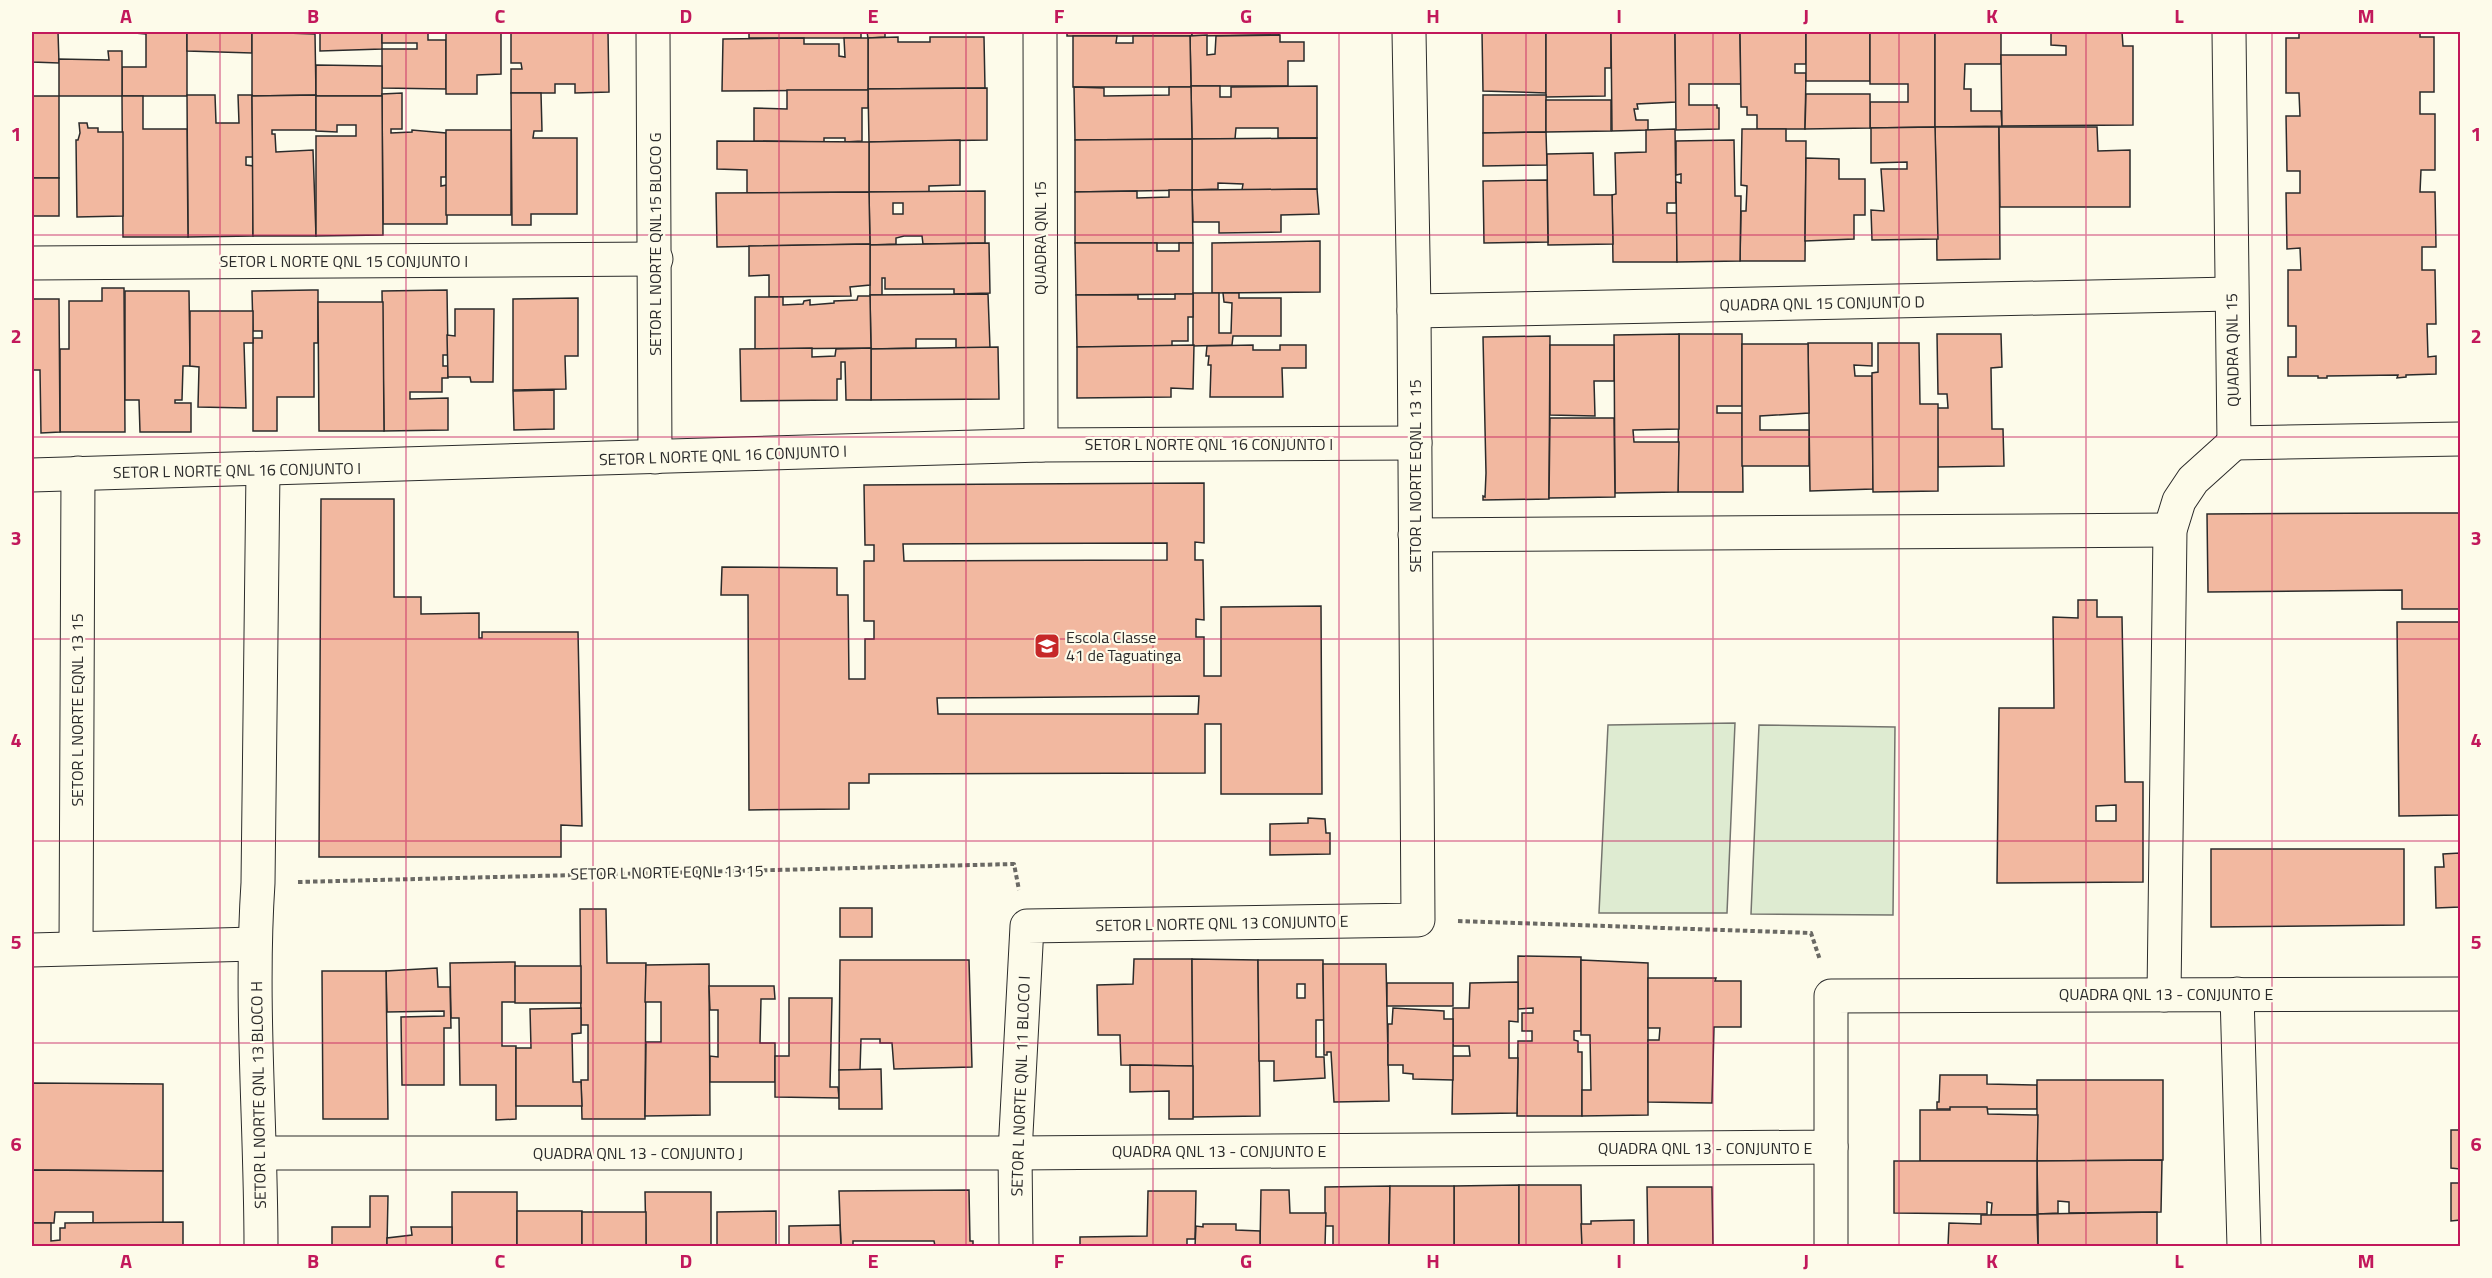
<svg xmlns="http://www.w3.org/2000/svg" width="2492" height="1278" font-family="'Titillium Web',sans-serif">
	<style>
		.green { fill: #deebd1; stroke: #74746e; stroke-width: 1.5 }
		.building { fill: #f2b8a0; stroke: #2b2b2b; stroke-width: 1.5; fill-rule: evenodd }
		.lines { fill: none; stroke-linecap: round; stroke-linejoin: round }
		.minor-casing { stroke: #2b2b2b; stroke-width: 35 }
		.path { stroke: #6a6964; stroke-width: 4; stroke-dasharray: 4.5 3; stroke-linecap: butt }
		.minor { stroke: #fdfbea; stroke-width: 33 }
		.grid { fill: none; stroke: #c2185b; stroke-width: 1.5; stroke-opacity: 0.55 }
		.labels { text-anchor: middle; stroke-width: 4.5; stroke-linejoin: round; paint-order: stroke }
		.street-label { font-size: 16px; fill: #2b2b2b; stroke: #fdfbea }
		.poi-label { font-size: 16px; fill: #2b2b2b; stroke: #fdfbea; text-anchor: start }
		.neatline { fill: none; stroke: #c2185b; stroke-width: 2 }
		.grid-label { font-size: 20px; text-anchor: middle; font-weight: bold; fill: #c2185b }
	</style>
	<rect width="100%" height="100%" fill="#fdfbea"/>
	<g class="green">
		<path d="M1735,723L1727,913H1599L1608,725Z"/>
		<path d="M1759,725L1895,727L1893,915L1751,914Z"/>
	</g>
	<g class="building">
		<path d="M32,32H58L59,63L32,62Z"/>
		<path d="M123,32H187V96H122V67H146V34Z"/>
		<path d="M187,32H252V53L187,51Z"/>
		<path d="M257,32L315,34L316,95L252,96V33Z"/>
		<path d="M320,32H382V49L320,51Z"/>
		<path d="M382,32H428V40H446V89L382,88V49H417V43H382Z"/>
		<path d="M446,32H501V74L477,75V94H446Z"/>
		<path d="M511,32H608L609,92L575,93V84H555V93H511V69H522L521,63H511Z"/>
		<rect x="749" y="32" width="112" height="6"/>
		<path d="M867,32H885V37L868,38Z"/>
		<rect x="1067" y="32" width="125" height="4"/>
		<path d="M1192,32H1279V35L1192,36Z"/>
		<path d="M1482,32H1546V93L1483,91Z"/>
		<path d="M1546,32H1611V68H1605V96L1546,97Z"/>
		<path d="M1611,32H1675L1676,102L1637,104L1638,109H1634L1636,120H1648V130L1612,131Z"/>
		<path d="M1675,32H1740L1741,84H1689V105H1717V108H1719V129L1676,130Z"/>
		<path d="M1740,32H1806V64H1795V73H1806L1805,129H1757V115H1747V107H1741Z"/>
		<rect x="1806" y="32" width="64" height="49"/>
		<path d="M1870,32H1935V127L1870,128V102H1908V84H1870Z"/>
		<path d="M1935,32H2001V64H1965L1964,89H1971V111H2001L2002,126L1935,127Z"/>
		<path d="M2051,32H2122L2123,46H2133V125L2002,126L2001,55H2066V46L2051,45Z"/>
		<path d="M2299,32H2420V37H2434V92H2420V114H2435V170H2421L2420,192H2435L2436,247H2422V270H2435L2436,324H2427L2428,357L2436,356V374L2406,375V377L2397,378L2398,375L2327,376V378H2318V376H2288V357H2296V326H2288V270H2301L2300,248L2287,249L2286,193H2300V171H2287L2286,116H2300L2299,93H2286V38H2299Z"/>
		<path d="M1207,35V55L1215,54L1216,36L1280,35V42H1304V61H1288V86H1191L1190,36Z"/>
		<path d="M1073,36H1117L1116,43H1133V36H1190L1191,87H1073Z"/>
		<path d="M898,37V42H930V37H984L985,88L868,89V38Z"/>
		<path d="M804,38V44H839V56L845,57L844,38H868V90L722,91L723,39Z"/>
		<path d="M108,51H122V96H59V59L109,60Z"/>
		<path d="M316,65L382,66V96H316Z"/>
		<path d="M1191,86H1220V97H1231V87L1317,86V138H1278V128H1236L1235,139H1192Z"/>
		<path d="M1074,87L1104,88V96L1169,95V87H1191L1192,139L1075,140Z"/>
		<path d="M987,88V140L869,142L868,89Z"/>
		<path d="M787,90H868V108H862V141L845,142V138H824V142L754,141V108L787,109Z"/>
		<path d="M402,93V129H391V133L412,132V130L446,133V177H441V186L447,185V224H383L382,94Z"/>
		<path d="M511,93H541L542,131H534L533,138H577V214H531V225H512Z"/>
		<path d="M1806,94H1870V128L1805,129Z"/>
		<path d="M187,95H215L216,123H239L238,95H252L253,157H246V165L253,166V236L188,237Z"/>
		<path d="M316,95V130H272V134H275L276,152L313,150L316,236H253L252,96Z"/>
		<path d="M1483,95H1546V132L1483,133Z"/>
		<rect x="32" y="96" width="27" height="82"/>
		<path d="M122,96H143V129H187L188,237H123Z"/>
		<path d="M316,96H382L383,235L316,236V136H356V125H337V132L316,131Z"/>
		<path d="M1546,100H1611V131L1546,132Z"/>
		<path d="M79,123H87L88,128H98V132H123V216L77,217L76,140H78L80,133Z"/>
		<path d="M1935,127H1999L2000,259L1937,260Z"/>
		<path d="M1935,127L1938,239L1872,240L1871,210L1884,211L1881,169H1907V162L1871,163V128Z"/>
		<path d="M1999,127H2097L2098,151L2130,150V207H2000Z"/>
		<path d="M1675,129L1676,203H1667V213H1677V262H1613L1612,195L1616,194L1615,153L1646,152V130Z"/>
		<path d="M1742,129H1786V141H1806L1805,261H1740L1741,211H1746L1747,186L1741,185Z"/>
		<rect x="446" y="130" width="65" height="85"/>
		<path d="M1546,132L1547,165L1483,166V133Z"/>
		<path d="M1317,138V189L1242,190L1243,184L1218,183V189L1192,190V139Z"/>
		<path d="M1192,139V190L1075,192V140Z"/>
		<path d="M960,140V185L929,186V192H869V142Z"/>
		<path d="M1734,140L1735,196H1741L1740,261L1677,262L1676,182L1681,183V174L1676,175V141Z"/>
		<path d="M717,141L869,142V192L747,193V170L717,169Z"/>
		<path d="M1593,153L1594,195H1612L1613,244L1548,245L1547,154Z"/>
		<path d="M1806,158L1839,159V179H1865V215H1854V239L1805,241Z"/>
		<rect x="32" y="178" width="27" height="38"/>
		<path d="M1547,180L1548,242L1484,243L1483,181Z"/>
		<path d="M1317,189L1319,214L1281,215V232L1219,233V222H1193L1192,190Z"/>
		<path d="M1169,190H1192L1193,243H1075V192L1137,191V198L1169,197Z"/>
		<path d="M985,191V243L923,244L922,236H904L896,238V244L870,245L869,192ZM893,203H903V214H893Z"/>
		<path d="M869,192L870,244L717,247L716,193Z"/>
		<path d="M1320,241V292L1212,293V243Z"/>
		<path d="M989,243L990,293L954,294V289H885V278H882V295H870V245Z"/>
		<path d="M1075,243H1157V251H1179V243H1193V294L1076,295Z"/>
		<path d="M870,244V285L850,287L851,296L769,297V275L749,276V246Z"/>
		<path d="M102,288H124L125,432H60V349H69V301H102Z"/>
		<path d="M312,290H318V343H314V397H277V431H253V338H262V331H253L252,291Z"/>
		<path d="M447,290L448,355H443V366H448V378H442V392H410V399L448,398V430L384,431L382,291Z"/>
		<path d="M125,291H189L190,366H183L182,400H175V403H191V432H140L139,400H125Z"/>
		<path d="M1193,293H1219V333H1231L1232,303L1224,302L1223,293H1239V298H1281V336H1233L1232,345L1193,346Z"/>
		<path d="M988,294L990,348H956V339H916V348L871,349L870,295Z"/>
		<path d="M1175,294H1193V317H1188V341H1172V346L1077,347L1076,295H1138V299H1175Z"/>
		<path d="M858,296H870L871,348L755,349V297H783V305L803,304L804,301L810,300V305L834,303V301L857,300Z"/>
		<path d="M578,298V356H565L566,389L513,390V299Z"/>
		<path d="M32,299H59L60,432L41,433L40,370H32Z"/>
		<path d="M318,302H383L384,431H319Z"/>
		<path d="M455,309H494L493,382H471L470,377H448L447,335L455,336Z"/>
		<path d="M190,311H253V343H244L246,408L198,407L199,367L190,366Z"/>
		<path d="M1679,334H1742V406H1717V413H1742L1743,492H1678Z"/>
		<path d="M1679,334V429L1633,430L1634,442H1679L1678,492L1615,493L1614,335Z"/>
		<path d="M1937,334H2001L2002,367L1991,368L1992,429H2003L2004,466L1938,467L1937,408H1948L1947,394H1938Z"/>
		<path d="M1550,336L1549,499L1483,500V496L1485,497L1486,473L1483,337Z"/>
		<path d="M1808,343H1872V366L1854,365L1855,376H1872L1873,489L1810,491Z"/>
		<path d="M1878,343H1919L1920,404H1938V491L1873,492L1872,376V373L1878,372Z"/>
		<path d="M1742,344H1808L1809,413L1760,416V430H1809V466H1742Z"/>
		<path d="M1194,345L1193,389L1171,388V397L1077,398V347Z"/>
		<path d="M1253,345V350H1280V345H1306V368H1282L1283,397H1210L1211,365H1208L1209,356H1206L1207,346Z"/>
		<path d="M1550,345H1614V381H1594L1595,416L1550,415Z"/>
		<path d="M998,347L999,399L871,400V349Z"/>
		<path d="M812,348V357L835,356L836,349L871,348V400H846L845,362H841V379H837V400L741,401L740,349Z"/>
		<path d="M554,390V429L514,430L513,391Z"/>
		<path d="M1550,418H1614L1615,497L1549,498Z"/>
		<path d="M1204,483V543L1195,542V560H1203L1204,620L1196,619V637H1204V676H1221V607L1321,606L1322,794H1221V724H1205V773L869,774V783H849V809L749,810L748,595H721L722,567L837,568V595H848L849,679H865V639H874V621H864V561H874V545H865L864,485ZM1167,543V560L904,561L903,544ZM1199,696L1198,714H938L937,698Z"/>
		<path d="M321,499H394V597H421V614L479,613V638H482V632H578L582,826L561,825V857H319Z"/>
		<path d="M2413,513H2460V609H2402V590L2208,592L2207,514Z"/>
		<path d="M2078,600H2097V617H2122L2125,782H2143V882L1997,883L1999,708H2054L2053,617L2078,618ZM2116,805V821H2096V806Z"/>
		<path d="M2397,622H2460V815L2399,816Z"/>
		<path d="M1308,818L1325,819L1326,833H1330V854L1270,855V824L1308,823Z"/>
		<path d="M2211,849H2404V925L2211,927Z"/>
		<path d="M2460,853V907L2436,908L2435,867H2444L2443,854Z"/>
		<rect x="840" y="908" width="32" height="29"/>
		<path d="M580,909H606L607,963H646L645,1119H582L581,1080H588V1025H581Z"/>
		<path d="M1518,956L1581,957V1031H1574V1040L1578,1041V1052H1582V1116H1517L1518,1041H1532V1031H1522V1013H1533V1008L1518,1009Z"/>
		<path d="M1134,959H1192L1193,1066L1121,1065L1120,1035H1098L1097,985L1133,984Z"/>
		<path d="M1192,959L1258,960L1260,1116L1193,1117Z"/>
		<path d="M840,960H969L972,1067L894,1069L892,1043H880V1039H861L860,1070H839Z"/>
		<path d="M1258,960H1323L1324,1020H1316V1057H1324L1325,1078L1274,1081V1061H1259ZM1297,984H1305V998H1297Z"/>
		<path d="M1581,960L1648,963V1115L1582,1116V1090H1591L1590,1035H1581Z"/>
		<path d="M515,962L516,1002H502V1046H516V1119L496,1120V1085H460L459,1018H451L450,963Z"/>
		<path d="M709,964L710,1115L645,1116L646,1042H661V1002H645L646,965Z"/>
		<path d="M1323,964H1386L1389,1101L1334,1102L1331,1052H1327V1055H1324Z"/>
		<rect x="515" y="966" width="66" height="37"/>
		<path d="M437,968L438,987H450L451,1028H444V1085H402L401,1017L444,1016V1011L387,1012L386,971Z"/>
		<path d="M322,971H386L388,1119H323Z"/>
		<path d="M1648,978H1716L1715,981H1741V1027H1714L1712,1103L1648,1102V1040H1659L1660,1028H1648Z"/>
		<path d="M1518,982V1022L1509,1021V1058H1518L1517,1113L1452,1114L1453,1056H1470L1469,1046H1453V1008H1469L1470,983Z"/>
		<rect x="1387" y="983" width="66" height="23"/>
		<path d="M709,986H774L775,999H761L760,1043H775V1082H710V1056L718,1057V1010H710Z"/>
		<path d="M789,998H832L830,1087H838L839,1098L775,1097V1056H789Z"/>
		<path d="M581,1008V1033L572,1034L573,1082H581L582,1106H516V1048H531L530,1009Z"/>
		<path d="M1393,1008L1444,1011V1019H1453V1080L1413,1079V1074L1403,1073V1065H1388V1024H1392Z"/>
		<path d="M1130,1065L1193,1066V1119H1169V1091L1130,1092Z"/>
		<path d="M881,1069L882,1109H839V1070Z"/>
		<path d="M1940,1075H1987V1084L2037,1085V1109H1937V1102H1939Z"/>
		<path d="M2037,1080H2163V1160L2037,1161Z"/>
		<path d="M32,1083L163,1084V1171L33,1170Z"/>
		<path d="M1950,1107H1987L1988,1114L2038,1115L2037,1161H1920V1110H1950Z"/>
		<path d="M2451,1130H2460V1169L2451,1168Z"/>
		<path d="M2162,1160L2161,1212L2069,1213V1202L2058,1201V1213L2038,1214L2037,1161Z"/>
		<path d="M1894,1161H2037V1215H1991L1992,1203L1987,1202V1214L1894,1213Z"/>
		<path d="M33,1170L163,1171V1223H93V1212H55L54,1223H33Z"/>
		<path d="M2451,1183H2460V1220L2451,1221Z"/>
		<path d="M1519,1185V1246H1454V1186Z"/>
		<path d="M1519,1185H1581L1582,1246H1519Z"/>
		<path d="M1390,1186L1389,1246H1333V1226H1325V1187Z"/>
		<path d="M1390,1186H1454V1246H1389Z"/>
		<path d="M1647,1187H1712L1713,1246H1648Z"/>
		<path d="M969,1190L970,1241H973V1246H935L934,1241H853V1246H841L839,1191Z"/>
		<path d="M1261,1190H1289L1290,1213H1326L1325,1246H1260Z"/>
		<path d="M1148,1191H1196L1195,1239H1187V1246H1080V1237L1147,1236Z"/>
		<rect x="452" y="1192" width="65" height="54"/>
		<path d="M645,1192H711V1246H646Z"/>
		<path d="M370,1196H388L387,1246H332V1227H370Z"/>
		<rect x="517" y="1211" width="65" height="35"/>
		<path d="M776,1211V1246H717V1212Z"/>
		<rect x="582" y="1212" width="64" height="34"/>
		<path d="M2157,1212V1246H2038V1214Z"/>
		<path d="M1981,1215H2037L2038,1246H1948L1949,1223L1981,1224Z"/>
		<path d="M1634,1220V1246H1582L1581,1224H1591V1221Z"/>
		<path d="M183,1222V1246H32L33,1223H51V1241L60,1240V1228H65V1223Z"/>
		<path d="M1203,1224H1236V1230L1260,1231V1246H1195L1196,1226L1203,1227Z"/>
		<path d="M840,1225L841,1246H789V1226Z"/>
		<path d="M411,1227H452V1246H387V1238L412,1235Z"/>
	</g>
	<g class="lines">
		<g class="minor-casing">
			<g id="minor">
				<path d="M653,32L655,457"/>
				<path d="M1040,32L1041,445"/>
				<path d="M2229,32L2234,443L2460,439"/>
				<path d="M32,263L656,259"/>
				<path d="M1414,311L2231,294"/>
				<path d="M32,475L1041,445L1415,443"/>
				<path d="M1415,535L2170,530"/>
				<path d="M76,948L78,473"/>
				<path d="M32,950L254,944"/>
				<path d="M2237,994L2244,1246"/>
				<path d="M2164,995L2170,530L2179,501L2193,480L2234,443"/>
				<path d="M261,1153H1015L1831,1147V996L2460,994"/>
				<path d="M261,1246C261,1125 250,1003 258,883L263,470"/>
				<path d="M1016,1246L1015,1153L1027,926L1418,920L1414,311L1409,32"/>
				<path d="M1831,1246V1147"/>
			</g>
		</g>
		<g class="path">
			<path d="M298,882L1014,864L1019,890"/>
			<path d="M1458,921L1811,933L1820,960"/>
		</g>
		<use href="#minor" class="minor"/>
	</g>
	<path class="grid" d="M220,32V1246M406,32V1246M593,32V1246M779,32V1246M966,32V1246M1153,32V1246M1339,32V1246M1526,32V1246M1713,32V1246M1899,32V1246M2086,32V1246M2272,32V1246M32,235H2460M32,437H2460M32,639H2460M32,841H2460M32,1043H2460"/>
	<defs>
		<g id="school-square" transform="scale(1.35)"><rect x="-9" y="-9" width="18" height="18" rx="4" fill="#c62828" stroke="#fdfbea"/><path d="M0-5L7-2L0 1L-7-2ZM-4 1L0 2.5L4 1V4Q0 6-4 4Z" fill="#fff"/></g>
	</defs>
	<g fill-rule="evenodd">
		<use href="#school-square" x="1047" y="646"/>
	</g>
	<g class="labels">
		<g class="street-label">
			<text transform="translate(1040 238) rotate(-90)" y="6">QUADRA QNL 15</text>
			<text transform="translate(655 244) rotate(-90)" y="6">SETOR L NORTE QNL15 BLOCO G</text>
			<text x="344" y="267">SETOR L NORTE QNL 15 CONJUNTO I</text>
			<text transform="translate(1822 303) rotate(-1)" y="6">QUADRA QNL 15 CONJUNTO D</text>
			<text transform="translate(2232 350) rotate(-91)" y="6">QUADRA QNL 15</text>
			<text x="1209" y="450">SETOR L NORTE QNL 16 CONJUNTO I</text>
			<text transform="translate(723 455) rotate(-2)" y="6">SETOR L NORTE QNL 16 CONJUNTO I</text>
			<text transform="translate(237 470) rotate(-1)" y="6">SETOR L NORTE QNL 16 CONJUNTO I</text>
			<text transform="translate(1415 476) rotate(-90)" y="6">SETOR L NORTE EQNL 13 15</text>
			<text transform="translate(77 710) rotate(-90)" y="6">SETOR L NORTE EQNL 13 15</text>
			<text transform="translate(667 872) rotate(-1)" y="6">SETOR L NORTE EQNL 13 15</text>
			<text transform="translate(1222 923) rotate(-1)" y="6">SETOR L NORTE QNL 13 CONJUNTO E</text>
			<text x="2166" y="1000">QUADRA QNL 13 - CONJUNTO E</text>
			<text transform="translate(1020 1086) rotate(-88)" y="6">SETOR L NORTE QNL 11 BLOCO I</text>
			<text transform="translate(258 1095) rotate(-91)" y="6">SETOR L NORTE QNL 13 BLOCO H</text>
			<text x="1705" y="1154">QUADRA QNL 13 - CONJUNTO E</text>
			<text x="1219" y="1157">QUADRA QNL 13 - CONJUNTO E</text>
			<text x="638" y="1159">QUADRA QNL 13 - CONJUNTO J</text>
		</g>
		<g class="poi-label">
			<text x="1066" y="643">Escola Classe<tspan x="1066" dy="18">41 de Taguatinga</tspan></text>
		</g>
	</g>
	<rect width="2492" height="1278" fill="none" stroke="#fdfbea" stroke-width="66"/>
	<rect x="33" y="33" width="2426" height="1212" class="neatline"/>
	<g class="grid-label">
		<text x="126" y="23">A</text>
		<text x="313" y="23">B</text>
		<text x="500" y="23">C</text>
		<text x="686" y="23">D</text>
		<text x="873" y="23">E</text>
		<text x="1059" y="23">F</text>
		<text x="1246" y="23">G</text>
		<text x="1433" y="23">H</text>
		<text x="1619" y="23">I</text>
		<text x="1806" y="23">J</text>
		<text x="1992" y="23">K</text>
		<text x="2179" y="23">L</text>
		<text x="2366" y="23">M</text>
		<text x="16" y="141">1</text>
		<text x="2476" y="141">1</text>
		<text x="16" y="343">2</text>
		<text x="2476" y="343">2</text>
		<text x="16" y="545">3</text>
		<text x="2476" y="545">3</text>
		<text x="16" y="747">4</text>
		<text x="2476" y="747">4</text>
		<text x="16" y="949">5</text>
		<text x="2476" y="949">5</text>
		<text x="16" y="1151">6</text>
		<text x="2476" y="1151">6</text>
		<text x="126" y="1268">A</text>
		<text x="313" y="1268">B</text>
		<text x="500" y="1268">C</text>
		<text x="686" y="1268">D</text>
		<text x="873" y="1268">E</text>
		<text x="1059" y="1268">F</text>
		<text x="1246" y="1268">G</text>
		<text x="1433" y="1268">H</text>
		<text x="1619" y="1268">I</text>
		<text x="1806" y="1268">J</text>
		<text x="1992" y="1268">K</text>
		<text x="2179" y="1268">L</text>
		<text x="2366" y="1268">M</text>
	</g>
</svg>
